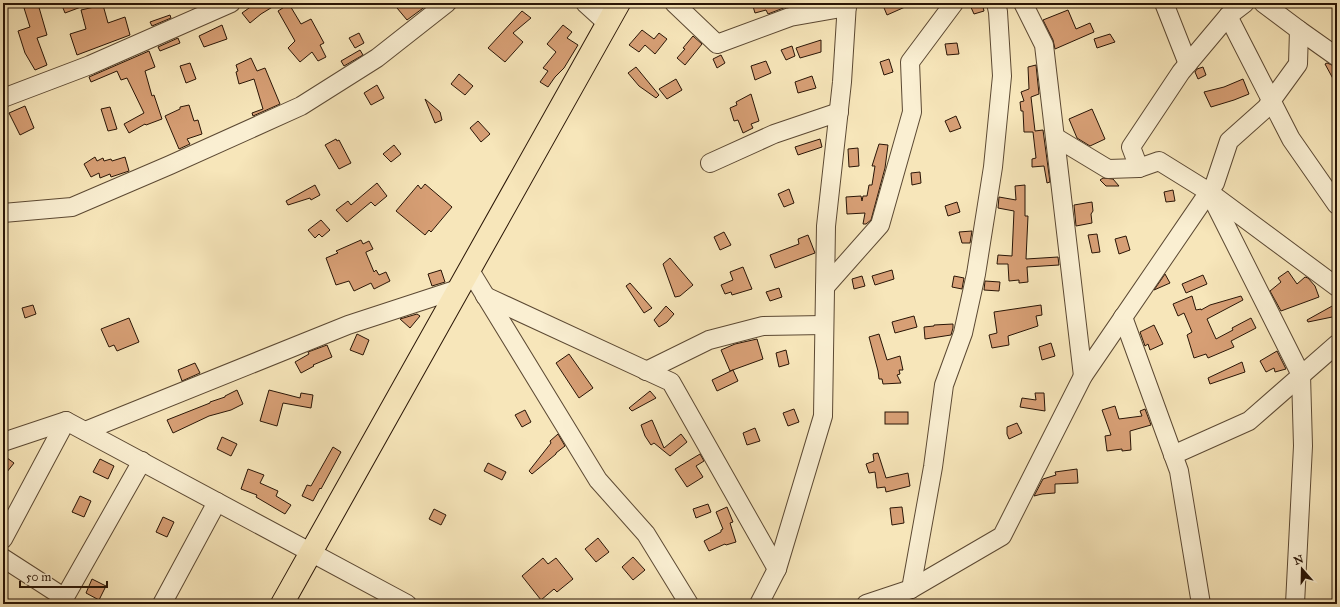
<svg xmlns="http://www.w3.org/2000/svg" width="1340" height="607" font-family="'IM FELL Great Primer',serif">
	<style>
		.building { fill: #d79f75; stroke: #291506 }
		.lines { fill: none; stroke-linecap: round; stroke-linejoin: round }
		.minor-casing { stroke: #5c4933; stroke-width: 20 }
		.major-casing { stroke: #291506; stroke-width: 24 }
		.minor { stroke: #faefd2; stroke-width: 18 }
		.major { stroke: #f7e6ba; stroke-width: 22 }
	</style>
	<rect width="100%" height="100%" fill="#f7e6ba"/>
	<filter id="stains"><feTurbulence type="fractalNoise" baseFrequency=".005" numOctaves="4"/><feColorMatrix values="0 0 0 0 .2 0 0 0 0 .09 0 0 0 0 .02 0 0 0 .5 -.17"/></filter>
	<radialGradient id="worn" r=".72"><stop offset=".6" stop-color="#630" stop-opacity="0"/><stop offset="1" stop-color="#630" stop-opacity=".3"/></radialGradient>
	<g class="building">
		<path d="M61,3H89V4L65,13Z"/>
		<path d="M256,3H279L261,14L250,23L242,13Z"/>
		<path d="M402,3H430L407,20L397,8Z"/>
		<path d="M752,3H799V5L786,7L768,14L766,10L755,13Z"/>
		<path d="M882,3H914L887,15Z"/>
		<path d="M969,3H982L984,11L974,14Z"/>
		<path d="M38,4L47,35L37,38L47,65L35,70L25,53L18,31L30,27L24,8Z"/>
		<path d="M289,4L301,24L311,19L324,43L320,45L326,57L318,61L312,52L300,62L288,48L295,41L278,11Z"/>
		<path d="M103,5L108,23L125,17L130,35L77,55L70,34L86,29L81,10Z"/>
		<path d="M1068,10L1076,29L1090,23L1094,32L1055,49L1053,40L1043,20Z"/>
		<path d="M522,11L531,18L513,33L523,42L505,62L488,48Z"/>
		<path d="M170,15L171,18L152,26L150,22Z"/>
		<path d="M222,25L227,39L204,47L199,36Z"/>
		<path d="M563,25L572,32L567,38L578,45L564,68L555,77L548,87L540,82L548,71L543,68L556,52L547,44Z"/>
		<path d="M642,30L654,39L659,33L667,39L655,54L645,45L639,52L629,45Z"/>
		<path d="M359,33L364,43L355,48L349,38Z"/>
		<path d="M1110,34L1115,42L1097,48L1094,39Z"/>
		<path d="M693,36L702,44L685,65L677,58L685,49L683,48Z"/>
		<path d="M178,38L180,43L160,51L158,47Z"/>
		<path d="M821,40V52L800,58L796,48Z"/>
		<path d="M957,43L959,54L947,55L945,44Z"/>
		<path d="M792,46L795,56L786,60L781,50Z"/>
		<path d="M360,50L363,55L344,66L341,61Z"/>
		<path d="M149,51L155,67L145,71L152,96L154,95L162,119L146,125L145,124L129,133L124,124L144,113L127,78L121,80L117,71L91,82L89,77Z"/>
		<path d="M721,55L725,63L717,68L713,59Z"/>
		<path d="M251,58L257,71L265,68L280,104L253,116L252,113L263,109L254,79L239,84L236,72L238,71L236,65Z"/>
		<path d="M889,59L893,72L884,75L880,62Z"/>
		<path d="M766,61L771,73L755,80L751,66Z"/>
		<path d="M190,63L196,79L186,83L180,66Z"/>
		<path d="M1327,63L1337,67V86L1325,64Z"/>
		<path d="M1036,65L1039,94L1031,97L1035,131L1043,130L1050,182L1047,183L1044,166L1032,167V159L1036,158L1033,132H1024L1023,111H1021L1020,102L1024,101L1021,92L1029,89L1028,67Z"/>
		<path d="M636,67L659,95L656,98L639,86L628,73Z"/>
		<path d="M1203,67L1206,75L1198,79L1195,72L1197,69Z"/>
		<path d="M459,74L473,86L465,95L451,84Z"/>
		<path d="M812,76L816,88L798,93L795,82Z"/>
		<path d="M676,79L682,90L667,99L659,89Z"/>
		<path d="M1243,79L1249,94L1234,100L1211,107L1204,92L1224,87Z"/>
		<path d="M377,85L384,98L371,105L364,93Z"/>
		<path d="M751,94L759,121L751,124L753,128L743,133L738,120L734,121L730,108L737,105L736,102Z"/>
		<path d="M425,99L440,112L442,120L435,123Z"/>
		<path d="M189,105L194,121L198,120L202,134L187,139L190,144L179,149L165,116L180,109V107Z"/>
		<path d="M25,106L34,128L20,135L9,113Z"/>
		<path d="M110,107L117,129L108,131L101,109Z"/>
		<path d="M1092,109L1105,139L1090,146L1077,138L1069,119Z"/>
		<path d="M956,116L961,128L950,132L945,121Z"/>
		<path d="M478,121L490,134L481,142L470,128Z"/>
		<path d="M336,139L337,141L339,140L351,163L339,169L325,145Z"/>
		<path d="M820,139L822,147L798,155L795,147Z"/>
		<path d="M879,144L888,145L885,168L871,220L866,224H863L865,213L847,214L846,197L861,196L862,201L863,196H867L869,185H872L875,166H872Z"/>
		<path d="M394,145L401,154L391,162L383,154Z"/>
		<path d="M858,148L859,166L849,167L848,149Z"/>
		<path d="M95,157L97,161L103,158L104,161L111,159L112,161L125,157L129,171L111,177L110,174L100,178L99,173L91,177L84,164Z"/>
		<path d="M920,172L921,183L912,185L911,173Z"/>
		<path d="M1103,178L1113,179L1119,186H1106L1100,180Z"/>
		<path d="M377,183L387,196L375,206L371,202L347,222L336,210L348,201L351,205Z"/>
		<path d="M425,184L452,207L431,232L429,230L425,235L396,211L418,185L421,189Z"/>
		<path d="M315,185L320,195L311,200L310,198L288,205L286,201Z"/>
		<path d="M1025,185V216H1028L1026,259L1058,257L1059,265L1027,267L1028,282L1019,283V280L1009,281L1008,264H997L998,255L1012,256L1014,211L998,208L999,197L1016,200L1015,186Z"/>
		<path d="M789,189L794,203L784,207L778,194Z"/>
		<path d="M1173,190L1175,201L1166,202L1164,192Z"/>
		<path d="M957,202L960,212L948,216L945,206Z"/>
		<path d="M1092,202L1093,211L1091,214L1092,223L1076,226L1074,205Z"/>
		<path d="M321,220L330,230L322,237L319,234L315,238L308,230Z"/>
		<path d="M972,231L970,243H962L959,232Z"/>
		<path d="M724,232L731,245L720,250L714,237Z"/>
		<path d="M1097,234L1100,252L1092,253L1088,235Z"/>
		<path d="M808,235L815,253L775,268L770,255L799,244L798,239Z"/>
		<path d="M1126,236L1130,250L1119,254L1115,239Z"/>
		<path d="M361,240L363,244L369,241L373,249L366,252V253L374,272L376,270L379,275L386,272L390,281L374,289L371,283L354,291L349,281L336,285L326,258L338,253L336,251Z"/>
		<path d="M670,258L693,285L680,296L675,297L663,264Z"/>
		<path d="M743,267L752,289L732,295L731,292L725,294L721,285L733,280L730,272Z"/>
		<path d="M441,270L445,282L432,286L428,274Z"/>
		<path d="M892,270L894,279L875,285L872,276Z"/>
		<path d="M1288,271L1297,284L1305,277L1308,278L1315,286L1319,297L1281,311L1270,291L1281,282L1278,278Z"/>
		<path d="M1165,274L1170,283L1154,290Z"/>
		<path d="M1203,275L1207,284L1186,293L1182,284Z"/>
		<path d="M862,276L865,286L854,289L852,279Z"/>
		<path d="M954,276L964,278L962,289L952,287Z"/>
		<path d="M985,281L1000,282L999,291L984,290Z"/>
		<path d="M630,283L652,308L644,313L626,286Z"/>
		<path d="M779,288L782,297L770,301L766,292Z"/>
		<path d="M1192,296L1196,310L1201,309V310L1210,305L1241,296L1243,300L1207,319L1216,339L1233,330L1232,328L1251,318L1256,328L1231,341L1234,347L1208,358L1206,354L1194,358L1187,335L1192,332L1184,313L1178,316L1173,304Z"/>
		<path d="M33,305L36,314L25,318L22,308Z"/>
		<path d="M1041,305L1042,315L1036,316L1038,326L1008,336L1009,345L992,348L989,335L997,333L994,312Z"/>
		<path d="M1334,305L1337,310V316L1308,322L1307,320Z"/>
		<path d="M666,306L674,314L667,322L659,327L654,320Z"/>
		<path d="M417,314L420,316L410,328L400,319Z"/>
		<path d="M914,316L917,327L895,333L892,322Z"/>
		<path d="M129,318L139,342L117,351L114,345L109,347L101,329Z"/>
		<path d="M953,324V328L951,335L925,339L924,327L934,326V325Z"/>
		<path d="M1154,325L1163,344L1150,350L1148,344L1145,346L1140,332Z"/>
		<path d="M357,334L369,340L363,355L350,350Z"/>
		<path d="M879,334L887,360L900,356L903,370H899L900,374L897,375L901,383L883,384L882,379H879L878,371L869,337Z"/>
		<path d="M757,339L763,359L730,371L721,350L735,344Z"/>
		<path d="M1051,343L1055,356L1042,360L1039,347Z"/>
		<path d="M327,345L332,357L313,365L314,366L301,373L295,362L309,354L308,352Z"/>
		<path d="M786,350L789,364L779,367L776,353Z"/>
		<path d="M1277,351L1286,369L1275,372L1274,368L1266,372L1260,361Z"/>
		<path d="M569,354L593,388L579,398L556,363Z"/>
		<path d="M1242,362L1245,372L1210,384L1208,378Z"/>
		<path d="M195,363L200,373L182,381L178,370Z"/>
		<path d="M733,370L738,381L717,391L712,380Z"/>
		<path d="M237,390L243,404L231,410L209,416L173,433L167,420L210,403V402L225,397V396Z"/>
		<path d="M269,390L300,398L301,393L313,395L311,408L283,403L277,426L260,421Z"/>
		<path d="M650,391L656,398L632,411L629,408Z"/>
		<path d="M1035,393H1044L1045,411L1020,407L1022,398L1036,400Z"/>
		<path d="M1115,406L1119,419L1142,416L1140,411L1145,409L1151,425L1130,431L1131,450L1122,451V449L1107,451L1105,436L1111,435L1102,410Z"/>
		<path d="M794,409L799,422L788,426L783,413Z"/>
		<path d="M525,410L531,422L522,427L515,415Z"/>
		<rect x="885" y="412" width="23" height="12"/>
		<path d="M652,420L664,448L681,434L687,442L670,456L654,443L651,445L645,436L641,425Z"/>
		<path d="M1017,423L1022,433L1009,439L1007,434V427Z"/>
		<path d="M755,428L760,441L747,445L743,433Z"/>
		<path d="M558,434L565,446L556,453V454L532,474L529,471L551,443L550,441Z"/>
		<path d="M222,437L237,444L231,456L217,449Z"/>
		<path d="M333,447L341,452L321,489L320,488L313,501L302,496L307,485L311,486Z"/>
		<path d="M878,453L886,478L908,473L910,486L886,492L885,487L877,488L875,472L869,473L866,464L874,461L873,454Z"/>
		<path d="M700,454L704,461L696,466L703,477L687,487L675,469Z"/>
		<path d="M3,455L14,463L3,477Z"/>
		<path d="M100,459L114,466L108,479L93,472Z"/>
		<path d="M488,463L506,472L502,480L484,471Z"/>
		<path d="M248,469L264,475L260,483L278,491L276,496L291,505L285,514L256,497L257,495L241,489Z"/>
		<path d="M1077,469L1078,483L1055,484V493L1042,494L1034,496L1043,479L1056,475L1055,472Z"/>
		<path d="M80,496L91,501L84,517L72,512Z"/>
		<path d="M708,504L711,512L696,518L693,509Z"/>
		<path d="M727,507L733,522L730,523L736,542L726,545L725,544L709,551L704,541L721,532V530L723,529L716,512Z"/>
		<path d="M902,507L904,523L892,525L890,508Z"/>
		<path d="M434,509L446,515L441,525L429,519Z"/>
		<path d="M163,517L174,522L167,537L156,532Z"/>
		<path d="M598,538L609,552L596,562L585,549Z"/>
		<path d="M633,557L645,570L633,580L622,567Z"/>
		<path d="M543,558L548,564L556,558L573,579L557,592L554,589L541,600L522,576Z"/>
		<path d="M92,579L106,586L99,600L86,593Z"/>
	</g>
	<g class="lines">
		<g class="minor-casing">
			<g id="minor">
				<path d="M585,3L607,23"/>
				<path d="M674,3L717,44L790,17L847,7"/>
				<path d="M1023,3L1044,45L1083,376"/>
				<path d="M1164,3L1188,64"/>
				<path d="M1263,3L1299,30L1337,57"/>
				<path d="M1228,16L1291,139L1337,205"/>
				<path d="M3,98L90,65L231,3"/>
				<path d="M1055,137L1108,169L1139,168L1159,161L1209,192L1337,287"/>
				<path d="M710,163L774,134L839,112"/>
				<path d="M1139,168L1131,147L1181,72L1228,16L1245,3"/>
				<path d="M1209,192L1301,375L1303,446L1295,604"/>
				<path d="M3,213L72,207L170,165L301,106L377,58L447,3"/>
				<path d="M469,269L598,480L646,534L689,604"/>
				<path d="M825,287L880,225L912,112L910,62L954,3"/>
				<path d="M485,296L671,382L777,569"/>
				<path d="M1123,317L1179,471L1201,604"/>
				<path d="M646,371L709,340L763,326L824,325"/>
				<path d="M85,431L348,325L458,289"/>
				<path d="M3,442L66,421L407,604"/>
				<path d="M1173,455L1249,421L1337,344"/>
				<path d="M3,539L66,421"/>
				<path d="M3,558L65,598"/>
				<path d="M911,589L933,467L944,385L963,333L976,274L993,167L1002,76L998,12L996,3"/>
				<path d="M61,604L142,461"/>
				<path d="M162,604L217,502"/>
				<path d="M759,604L777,569L823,416L826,226L842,82L847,3"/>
				<path d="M866,604L911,589L1002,536L1083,376L1215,183L1229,141L1266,108L1298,64L1299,30"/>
			</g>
		</g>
		<g class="major-casing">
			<path id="major" d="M282,604L619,3"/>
		</g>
		<use href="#minor" class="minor"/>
		<use href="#major" class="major"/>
	</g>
	<rect width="1340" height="607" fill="none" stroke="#f7e6ba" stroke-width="16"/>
	<rect x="4" y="4" width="1332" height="599" fill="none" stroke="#291506" stroke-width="2"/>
	<rect x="8" y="8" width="1324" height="591" fill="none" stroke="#291506"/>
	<g transform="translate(1302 569) rotate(340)" stroke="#faefd2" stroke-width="3" paint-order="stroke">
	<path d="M0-3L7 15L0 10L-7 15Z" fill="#291506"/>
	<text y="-6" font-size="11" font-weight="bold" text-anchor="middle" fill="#291506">N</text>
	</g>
	<path d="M20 581v6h87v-6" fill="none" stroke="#291506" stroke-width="2"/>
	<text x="26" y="581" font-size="12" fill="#291506" stroke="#faefd2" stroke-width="3" paint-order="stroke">50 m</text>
	<rect width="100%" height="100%" filter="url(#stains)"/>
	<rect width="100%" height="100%" fill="url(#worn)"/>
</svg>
